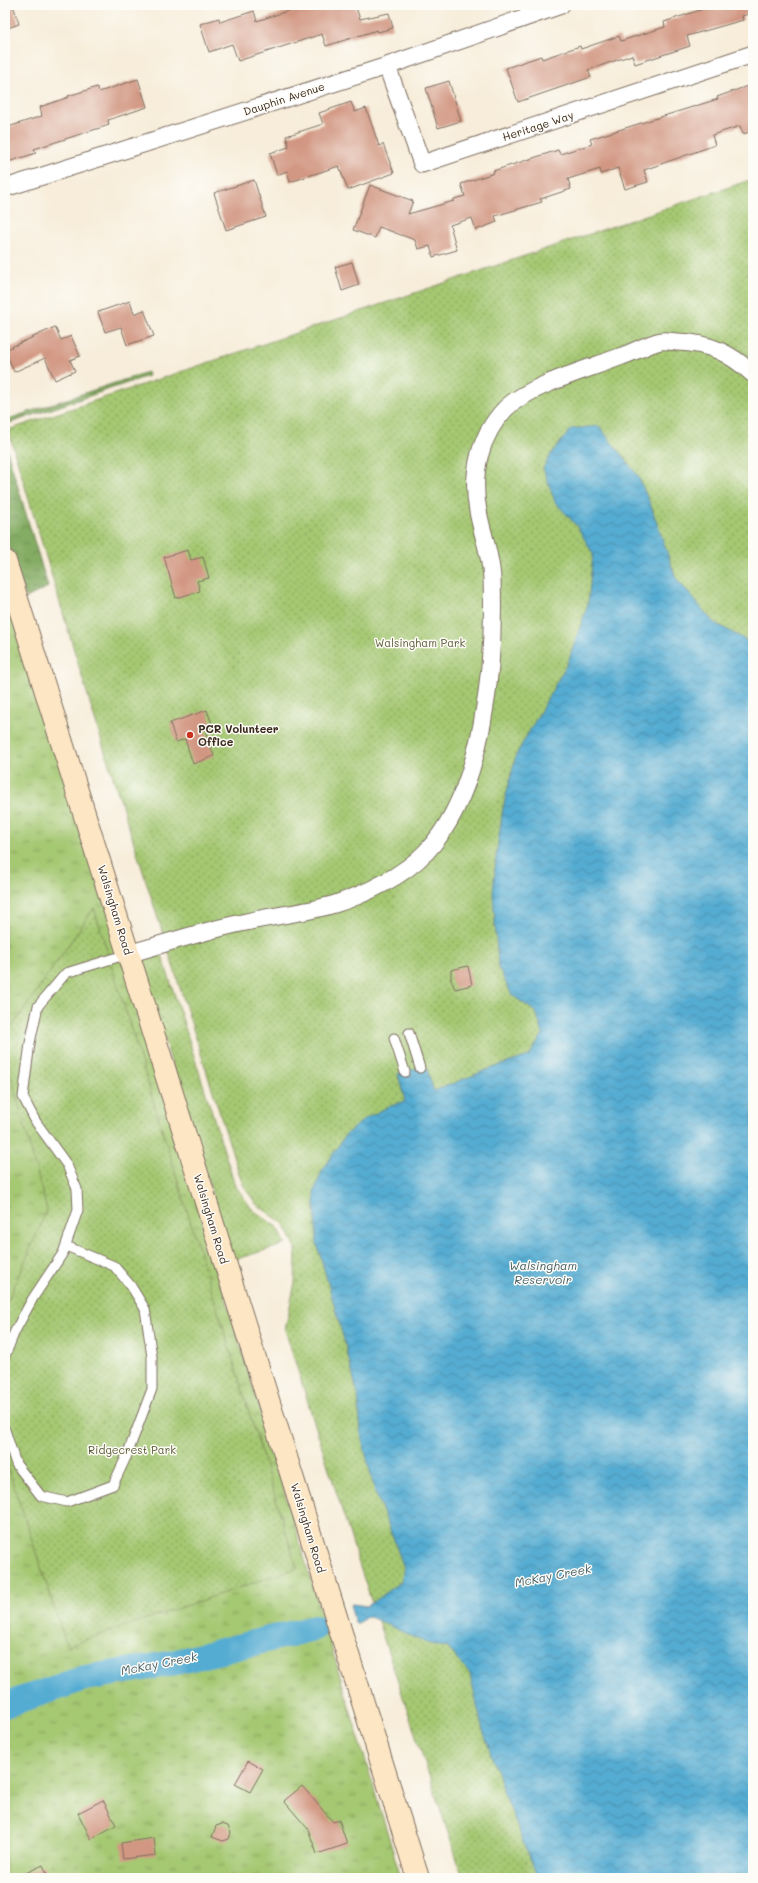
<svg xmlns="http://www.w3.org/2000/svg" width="758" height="1883" font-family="Mali,sans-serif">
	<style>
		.grass { fill: url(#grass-tufts); stroke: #707948 }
		.forest { fill: url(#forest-crowns); stroke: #606b41 }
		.park { fill: url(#park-dots); stroke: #707948 }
		.water { fill: url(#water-waves); stroke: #486b78 }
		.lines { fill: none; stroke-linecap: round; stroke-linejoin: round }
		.river { stroke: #55acd2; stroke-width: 26 }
		.building { fill: #d29782 }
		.lane-casing { stroke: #7d6e60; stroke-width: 11 }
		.street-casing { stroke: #7d6e60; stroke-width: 19 }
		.secondary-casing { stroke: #7d6e60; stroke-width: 24 }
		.lane { stroke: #fff; stroke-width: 9 }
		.street { stroke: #fff; stroke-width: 17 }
		.secondary { stroke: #fce6c4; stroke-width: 22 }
		.poi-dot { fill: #c8321e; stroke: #fdfcf7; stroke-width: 1.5 }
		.labels { text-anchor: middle; stroke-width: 3; stroke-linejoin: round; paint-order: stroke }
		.street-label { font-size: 11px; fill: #3b2a1e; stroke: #fdfcf7 }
		.park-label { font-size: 11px; fill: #5b5937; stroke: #fdfcf7 }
		.poi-label { font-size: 11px; font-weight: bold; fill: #3b2a1e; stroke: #fdfcf7; text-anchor: start }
		.water-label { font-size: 12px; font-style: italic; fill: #455e66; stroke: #fdfcf7 }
	</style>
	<defs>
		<pattern id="grass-tufts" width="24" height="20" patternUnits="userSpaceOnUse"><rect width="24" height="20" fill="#a5c872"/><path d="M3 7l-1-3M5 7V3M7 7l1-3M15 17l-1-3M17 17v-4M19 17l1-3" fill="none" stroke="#88a35d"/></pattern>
		<pattern id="forest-crowns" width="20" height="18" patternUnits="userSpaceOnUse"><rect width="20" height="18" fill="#84ac64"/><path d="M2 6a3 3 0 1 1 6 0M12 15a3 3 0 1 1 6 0" fill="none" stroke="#6d8c52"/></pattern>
		<pattern id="park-dots" width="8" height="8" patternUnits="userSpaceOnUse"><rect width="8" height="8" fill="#a5c872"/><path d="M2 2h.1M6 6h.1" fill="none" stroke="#88a35d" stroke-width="1.8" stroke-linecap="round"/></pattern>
		<pattern id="water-waves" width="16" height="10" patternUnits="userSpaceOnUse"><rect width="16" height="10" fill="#55acd2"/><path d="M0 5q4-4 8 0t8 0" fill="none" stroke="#488caa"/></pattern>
	</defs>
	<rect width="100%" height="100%" fill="#fdfcf7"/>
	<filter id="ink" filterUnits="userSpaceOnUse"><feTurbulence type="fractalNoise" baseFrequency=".025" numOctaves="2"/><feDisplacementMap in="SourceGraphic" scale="8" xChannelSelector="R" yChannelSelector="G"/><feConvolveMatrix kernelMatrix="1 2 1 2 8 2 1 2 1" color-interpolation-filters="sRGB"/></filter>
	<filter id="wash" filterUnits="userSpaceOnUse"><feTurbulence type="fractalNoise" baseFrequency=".012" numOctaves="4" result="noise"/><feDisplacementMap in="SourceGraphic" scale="16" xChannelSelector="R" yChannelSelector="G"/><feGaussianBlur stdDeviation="0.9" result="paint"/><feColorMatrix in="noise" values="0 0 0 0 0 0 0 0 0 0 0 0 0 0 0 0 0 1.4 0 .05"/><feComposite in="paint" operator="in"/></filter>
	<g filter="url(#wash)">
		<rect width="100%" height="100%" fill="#f7edda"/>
		<path class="grass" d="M5,566L401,1878H5Z"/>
		<g class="forest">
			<path d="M147,372L148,376L7,424L5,426V420Z"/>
			<path d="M5,444L48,587L26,598L5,533Z"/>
		</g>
		<g class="park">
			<path d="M753,179V1878H463L360,1567L285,1330L295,1282L296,1248L284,1224L256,1204L242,1183L99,733L8,430Z"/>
			<path d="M94,908L297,1568L67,1646L5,1459V1307L47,1210L5,1054V1037Z"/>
			<path d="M161,952L235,1185L252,1209L278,1228L286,1244L233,1260L139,959Z"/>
		</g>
		<path class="water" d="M599,426L638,476L651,506L676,578L713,622L753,644V1878H538L504,1793L482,1727L470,1674L448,1648L427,1643L368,1616L358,1623H355L350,1605L352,1604L367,1606C379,1598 389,1589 401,1582L404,1569L393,1537L375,1492L361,1434L358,1396L344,1340L317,1244L314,1192L322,1171L346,1134L366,1118L388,1107L405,1101L398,1074L426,1066L434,1091L489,1069L529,1056L543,1034L536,1012L512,995L498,967L493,893L496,857L503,808L516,755L568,662L588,604L593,554L577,526L555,502L543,468L552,453L571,429Z"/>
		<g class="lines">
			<path class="river" d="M5,1705L85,1678L168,1664L314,1628"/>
		</g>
		<g id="blocks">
			<g class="building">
				<path d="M5,5H13L19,24L5,29Z"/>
				<path d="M306,5H355L360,19L389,13L393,28L378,32L377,30L326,46L322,34L238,61L232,44L209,52L200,24L219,18L220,22L254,11L257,21Z"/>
				<path d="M702,5H753V13L742,16L743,20L687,36L690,46L635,64L632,55L588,70L591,77L518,102L506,68L541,56L542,59L580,46L581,49L619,36L621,41L665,27L664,22L703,9Z"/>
				<path d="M138,79L147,107L108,120L109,125L34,149L36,153L5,163V128L42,116L40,107L69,97L68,96L97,87L99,92Z"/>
				<path d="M449,81L461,121L438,128L426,88Z"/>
				<path d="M753,84V131L743,134L740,126L712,135L715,145L644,170L648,182L625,189L618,168L601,174L600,169L568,179L571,189L540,199L542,202L495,216L497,222L476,230L472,218L450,225L457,250L433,257L430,246L418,249L415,240L379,227L375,238L353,230L370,185L413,201L408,214L454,201V199L465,196L461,184L494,173L493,171L558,150L560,154L592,144L590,139L718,99L717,97Z"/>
				<path d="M351,102L355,112L366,108L379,146L383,144L394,173L348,190L339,166L290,182L287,171L277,175L270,153L289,147L286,136L323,124L319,113Z"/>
				<path d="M254,180L266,217L226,230L214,193Z"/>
				<path d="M352,262L359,285L342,291L335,267Z"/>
				<path d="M130,301L134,314L144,310L154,336L127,345L121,327L105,332L98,312Z"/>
				<path d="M55,327L61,340L71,336L80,356L70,360L75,371L55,380L45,358L14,372L5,350Z"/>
				<path d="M188,550L191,560L203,557L209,578L197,581L200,591L176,598L164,557Z"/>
				<path d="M207,710L213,727L205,730L214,756L193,764L185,739L176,742L170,723Z"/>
				<path d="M468,966L472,985L455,989L451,980V970Z"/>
				<path d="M248,1761L263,1769L250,1792L235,1784Z"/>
				<path d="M302,1786L333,1822L339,1820L347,1844L317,1854L308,1829L284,1801Z"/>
				<path d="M103,1800L116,1825L91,1839L78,1813Z"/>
				<path d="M222,1824L228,1826L231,1833L229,1839L223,1841L212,1837L216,1826Z"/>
				<path d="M154,1838L156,1855L123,1859L121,1843Z"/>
				<path d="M43,1865L49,1878H15Z"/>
			</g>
		</g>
	</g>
	<g filter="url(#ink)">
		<use href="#blocks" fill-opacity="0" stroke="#7d6e60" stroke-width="1"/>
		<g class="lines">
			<g class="lane-casing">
				<g id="lane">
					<path d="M409,1033L420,1068"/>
					<path d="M394,1038L405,1072"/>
					<path d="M5,1356L15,1331L33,1298L63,1253L78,1210L77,1189L67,1165L36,1122L23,1097L30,1043L38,1006L66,973L128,954"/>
					<path d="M5,1430L16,1464L41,1496L67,1502L113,1485L127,1455L152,1389V1357L145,1309L131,1286L114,1266L66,1246"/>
				</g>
			</g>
			<g class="street-casing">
				<g id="street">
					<path d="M387,66L422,164L753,54"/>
					<path d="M5,188L387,66L561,5"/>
					<path d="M128,954C167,943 206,930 246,922C275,915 306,913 335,904C366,894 403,876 426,852C485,791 495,660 492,579C491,555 482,534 478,511C471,474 479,436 506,408C530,385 589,369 622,356C634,352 648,344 661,341C666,340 673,342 677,342C710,343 730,353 753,374"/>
				</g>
			</g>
			<g class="secondary-casing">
				<path id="secondary" d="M5,561L418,1878"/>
			</g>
			<use href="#lane" class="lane"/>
			<use href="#street" class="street"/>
			<use href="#secondary" class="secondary"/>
		</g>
	</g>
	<circle class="poi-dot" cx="190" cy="735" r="4"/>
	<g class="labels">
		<g class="street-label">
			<text transform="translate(284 99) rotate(-18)" y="4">Dauphin Avenue</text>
			<text transform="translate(538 126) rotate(-18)" y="4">Heritage Way</text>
			<text transform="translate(115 910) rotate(73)" y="4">Walsingham Road</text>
			<text transform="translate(211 1219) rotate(73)" y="4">Walsingham Road</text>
			<text transform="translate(308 1528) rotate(73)" y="4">Walsingham Road</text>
		</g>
		<g class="park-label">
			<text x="420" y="647">Walsingham Park</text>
			<text x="132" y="1454">Ridgecrest Park</text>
		</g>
		<g class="poi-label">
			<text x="198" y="733">PCR Volunteer<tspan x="198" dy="13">Office</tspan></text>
		</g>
		<g class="water-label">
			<text x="543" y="1270">Walsingham<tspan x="543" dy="14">Reservoir</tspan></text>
			<text transform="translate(553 1576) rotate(-11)" y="4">McKay Creek</text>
			<text transform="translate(159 1664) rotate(-11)" y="4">McKay Creek</text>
		</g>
	</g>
	<rect width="758" height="1883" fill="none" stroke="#fdfcf7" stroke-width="20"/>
</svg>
